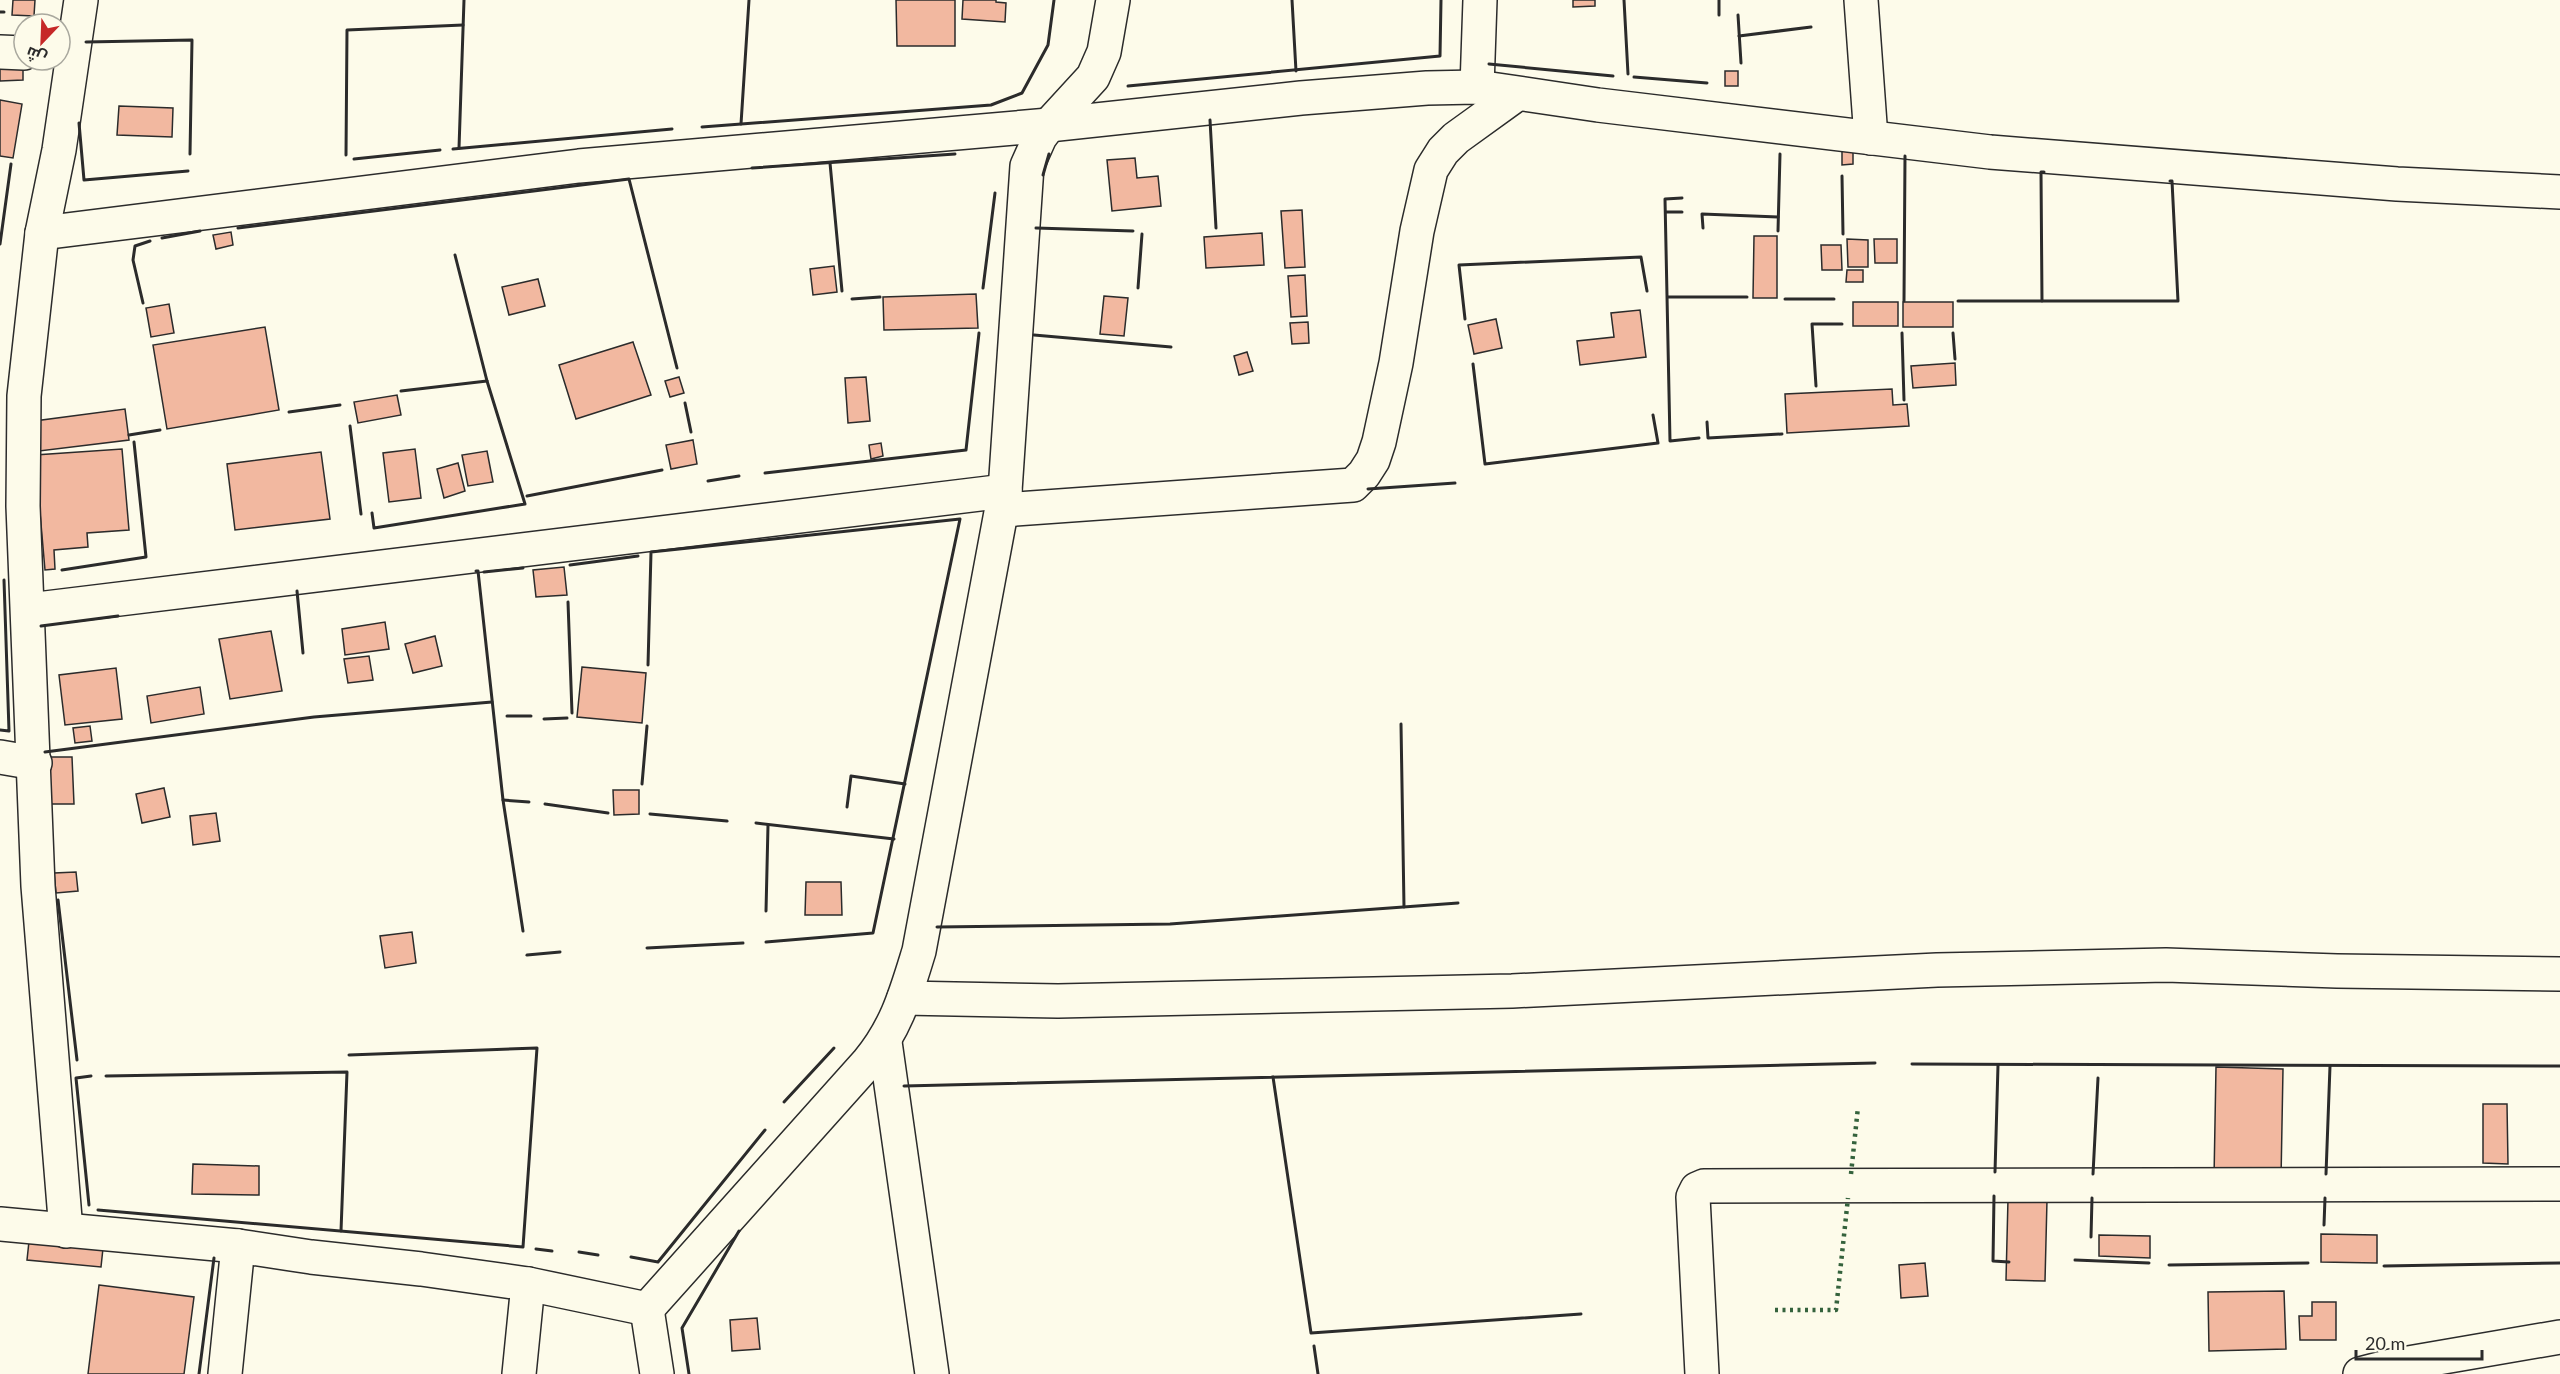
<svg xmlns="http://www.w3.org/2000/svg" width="2560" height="1374" font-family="Lato,Cairo,sans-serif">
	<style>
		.building { fill: #f2b8a0; stroke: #2b2b2b; stroke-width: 1.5 }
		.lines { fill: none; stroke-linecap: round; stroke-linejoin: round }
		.minor-casing { stroke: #2b2b2b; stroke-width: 36 }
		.minor { stroke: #fdfbea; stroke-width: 33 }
		.hedge { stroke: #34623c; stroke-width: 4.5; stroke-dasharray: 3 4.5; stroke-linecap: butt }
		.wall { stroke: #2b2b2b; stroke-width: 3 }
	</style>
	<rect width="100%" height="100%" fill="#fdfbea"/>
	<g class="building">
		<path d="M13,0H35L34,16L12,15Z"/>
		<path d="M896,0H955V46H897Z"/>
		<path d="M963,0H996V2L1006,3L1005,22L962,19Z"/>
		<path d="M1573,0H1595V6L1573,7Z"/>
		<path d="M23,58V80L0,81V59Z"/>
		<rect x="1725" y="71" width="13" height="15"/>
		<path d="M0,100L22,104L13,158L0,156Z"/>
		<path d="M119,106L173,108L172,137L117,135Z"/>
		<path d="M1842,150L1853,151V164L1842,165Z"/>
		<path d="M1135,158L1137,178L1158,176L1161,206L1112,211L1107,160Z"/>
		<path d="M1302,210L1305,267L1285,268L1281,211Z"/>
		<path d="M231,232L233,245L216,249L213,235Z"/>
		<path d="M1262,233L1264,265L1206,268L1204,237Z"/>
		<path d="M1754,236H1777V298H1753Z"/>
		<path d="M1847,239L1868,240V267H1848Z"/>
		<path d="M1874,239H1897V263H1875Z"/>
		<path d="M1821,245H1841L1842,270H1822Z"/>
		<path d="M834,266L837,292L813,295L810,269Z"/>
		<path d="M1847,270H1863V282H1846Z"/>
		<path d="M1305,275L1307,316L1291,317L1288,276Z"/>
		<path d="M538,279L545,306L509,315L502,287Z"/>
		<path d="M976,294L978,328L884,330L883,297Z"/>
		<path d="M1104,296L1128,298L1124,336L1100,334Z"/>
		<rect x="1853" y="302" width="45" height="24"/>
		<rect x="1903" y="302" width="50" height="25"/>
		<path d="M169,304L174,333L151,337L146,308Z"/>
		<path d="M1640,310L1646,357L1580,365L1577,341L1614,337L1611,313Z"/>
		<path d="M1496,319L1502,348L1474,354L1468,325Z"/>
		<path d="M1308,322L1309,343L1292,344L1290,323Z"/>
		<path d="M265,327L279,410L167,429L153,345Z"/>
		<path d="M633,342L651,395L576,419L559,365Z"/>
		<path d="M1247,352L1253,371L1239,375L1234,356Z"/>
		<path d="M1955,363L1956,385L1913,388L1911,366Z"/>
		<path d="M679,377L684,393L670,397L665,381Z"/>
		<path d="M866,377L870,421L848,423L845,378Z"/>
		<path d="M1892,389L1893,405L1907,404L1909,426L1787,433L1785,394Z"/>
		<path d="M397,395L401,415L358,423L354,402Z"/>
		<path d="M125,409L129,440L31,452L27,422Z"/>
		<path d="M693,440L697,464L671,469L666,445Z"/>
		<path d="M881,443L883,456L871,459L869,445Z"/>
		<path d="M122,449L129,530L87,533L88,547L54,550L55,569L45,570L35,455Z"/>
		<path d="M415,449L421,498L389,502L383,453Z"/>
		<path d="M487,451L493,482L468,486L462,455Z"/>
		<path d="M321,452L330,519L235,530L227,464Z"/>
		<path d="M458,463L465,491L444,498L437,469Z"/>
		<path d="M564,567L567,595L536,597L533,570Z"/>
		<path d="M385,622L389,649L345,655L342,629Z"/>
		<path d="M271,631L282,691L230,699L219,639Z"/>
		<path d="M435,636L442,666L413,673L405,644Z"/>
		<path d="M369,656L373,680L348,683L344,659Z"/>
		<path d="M582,667L646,673L642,723L577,717Z"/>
		<path d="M116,668L122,719L65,725L59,675Z"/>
		<path d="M200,687L204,714L151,723L147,696Z"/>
		<path d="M90,726L92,741L75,743L73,728Z"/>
		<path d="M45,757H72L74,804H47Z"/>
		<path d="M164,788L170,817L142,823L136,794Z"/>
		<path d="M613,790H639V814L614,815Z"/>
		<path d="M216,813L220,841L193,845L190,816Z"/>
		<path d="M76,872L78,891L56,893L54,873Z"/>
		<path d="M806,882H841L842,915H805Z"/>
		<path d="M412,932L416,963L385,968L380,936Z"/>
		<path d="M2216,1067L2283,1069L2281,1179L2214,1178Z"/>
		<path d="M2483,1104H2507L2508,1164L2483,1163Z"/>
		<path d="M193,1164L259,1166V1195L192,1194Z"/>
		<path d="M2008,1199L2047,1200L2045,1281L2006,1280Z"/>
		<path d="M30,1232L104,1239L101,1267L27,1260Z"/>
		<path d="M2321,1234L2377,1235V1263L2321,1262Z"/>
		<path d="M2099,1235L2150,1236V1258L2099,1256Z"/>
		<path d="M1925,1263L1928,1296L1901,1298L1899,1265Z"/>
		<path d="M99,1285L194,1297L184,1374H88Z"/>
		<path d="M2284,1291L2286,1349L2209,1351L2208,1292Z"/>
		<path d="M2312,1302H2336V1340H2300L2299,1316H2312Z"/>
		<path d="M757,1318L760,1349L732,1351L730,1320Z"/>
	</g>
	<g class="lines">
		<g class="minor-casing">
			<g id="minor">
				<path d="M1861,0L1871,138"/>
				<path d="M0,52L24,53"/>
				<path d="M1477,87L1480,0"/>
				<path d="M42,233L579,166L1049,125L1301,98L1427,88L1477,87L1598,105L1990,152L2397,184L2560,192"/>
				<path d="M1002,510L1353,485L1364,474L1373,460L1379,442L1396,363L1417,231L1431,170L1443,151L1456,138L1517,94"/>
				<path d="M29,610L1005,491"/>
				<path d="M0,757L35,763"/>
				<path d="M904,998L1058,1001L1512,991L1937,970L2166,965L2337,971L2560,974"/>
				<path d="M885,1042L932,1374"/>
				<path d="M0,1224L238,1246L311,1257L421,1269L528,1284L647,1309"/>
				<path d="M66,1231L38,886L23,506L24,396L42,233L59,150L81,0"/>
				<path d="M647,1309L868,1062C897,1027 906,993 919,951L1005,491L1027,166L1040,137L1049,125L1093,77L1104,52L1113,0"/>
				<path d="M647,1309L657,1374"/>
				<path d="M225,1374L238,1246"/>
				<path d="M519,1374L528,1284"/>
				<path d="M1702,1374L1693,1197L1697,1189L1704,1186L2560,1184"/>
				<path d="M2360,1374L2391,1366L2560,1337"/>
			</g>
		</g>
		<use href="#minor" class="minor"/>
		<g class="hedge">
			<path d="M1851,1174L1858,1107"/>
			<path d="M1775,1310H1836L1848,1198"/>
		</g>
		<g class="wall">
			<path d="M1292,0L1296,71"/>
			<path d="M1624,0L1628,74"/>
			<path d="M0,12H4"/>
			<path d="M1719,15V0"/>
			<path d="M1738,15L1741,63"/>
			<path d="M1739,36L1811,27"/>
			<path d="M86,42L192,40L190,154"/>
			<path d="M1489,64L1613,76"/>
			<path d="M1634,77L1707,83"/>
			<path d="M1128,86L1440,56L1441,0"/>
			<path d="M1210,120L1216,228"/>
			<path d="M79,123L84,180L188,171"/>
			<path d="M741,124L749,0"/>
			<path d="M702,127L991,105L1022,93L1048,45L1054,0"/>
			<path d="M459,148L464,0"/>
			<path d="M453,149L672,129"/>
			<path d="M346,155L347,30L463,25"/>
			<path d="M354,159L440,150"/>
			<path d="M830,163L842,291"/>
			<path d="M752,168L955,154"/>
			<path d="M1043,175L1049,154"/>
			<path d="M1842,176L1843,234"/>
			<path d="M1682,198L1665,199L1670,441L1699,438"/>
			<path d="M1666,212H1682"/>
			<path d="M238,228L629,179L677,368"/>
			<path d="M1036,228L1133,231"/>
			<path d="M1703,228L1702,214L1778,217"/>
			<path d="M1778,231L1780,154"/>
			<path d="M162,238L200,231"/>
			<path d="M0,244L11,164"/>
			<path d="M983,288L995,193"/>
			<path d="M1138,288L1142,234"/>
			<path d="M1668,297H1747"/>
			<path d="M852,299L880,297"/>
			<path d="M1785,299H1834"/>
			<path d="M1904,301L1905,156"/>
			<path d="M1958,301H2178L2172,181H2170"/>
			<path d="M2042,301L2041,172H2044"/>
			<path d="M143,303L133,260L135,246L150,241"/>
			<path d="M1465,319L1459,265L1641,257L1647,291"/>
			<path d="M1902,333L1904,400"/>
			<path d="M1953,333L1955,359"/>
			<path d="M1034,335L1171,347"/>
			<path d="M1473,364L1485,464L1658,443L1653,415"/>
			<path d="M1816,386L1812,324H1842"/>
			<path d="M401,391L487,381"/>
			<path d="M685,403L691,432"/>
			<path d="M289,412L340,405"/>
			<path d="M1707,422L1708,438L1782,434"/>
			<path d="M350,426L361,514"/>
			<path d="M129,435L160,430"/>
			<path d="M765,473L966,450L979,333"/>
			<path d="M708,481L739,476"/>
			<path d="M1368,489L1455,483"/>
			<path d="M527,496L662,470"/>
			<path d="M372,513L374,528L525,504L487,381L455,255"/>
			<path d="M570,565L638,556"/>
			<path d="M62,570L146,557L134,442"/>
			<path d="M476,571H478L503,800L523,931"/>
			<path d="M484,572L523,568"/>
			<path d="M297,591L303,653"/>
			<path d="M568,602L572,713"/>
			<path d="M41,626L118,616"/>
			<path d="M648,665L651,552L960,519L873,933L766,942"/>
			<path d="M507,716H531"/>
			<path d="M544,719L567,718"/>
			<path d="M1401,724L1404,907"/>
			<path d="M0,730L9,731L4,580"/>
			<path d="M45,752L314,717L492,702"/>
			<path d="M642,784L647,726"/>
			<path d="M503,800L529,802"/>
			<path d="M545,804L608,813"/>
			<path d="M847,807L851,776L905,784"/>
			<path d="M650,814L727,821"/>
			<path d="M756,823L894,839"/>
			<path d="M58,900L77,1060"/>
			<path d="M766,911L768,825"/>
			<path d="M937,927L1170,924L1458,903"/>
			<path d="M647,948L743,943"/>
			<path d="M527,955L560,952"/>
			<path d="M1912,1064L2560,1066"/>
			<path d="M106,1076L347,1072L341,1231"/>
			<path d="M1273,1077L1311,1333L1581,1314"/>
			<path d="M904,1086L1875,1063"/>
			<path d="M784,1102L834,1048"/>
			<path d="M1995,1172L1998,1065"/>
			<path d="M2093,1174L2098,1078"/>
			<path d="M2326,1174L2330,1066"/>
			<path d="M1994,1196L1993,1261L2009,1262"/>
			<path d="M89,1205L76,1078L91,1076"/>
			<path d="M98,1210L523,1247L537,1048L349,1055"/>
			<path d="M2324,1225L2325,1198"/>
			<path d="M2091,1237L2092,1198"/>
			<path d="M536,1249L552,1251"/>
			<path d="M579,1252L598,1255"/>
			<path d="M631,1257L658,1262L765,1130"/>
			<path d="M2075,1260L2149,1263"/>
			<path d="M2169,1265L2308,1263"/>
			<path d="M2384,1266L2560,1263"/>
			<path d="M1314,1346L1318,1374"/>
			<path d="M199,1374L214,1258"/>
			<path d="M689,1374L682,1328L739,1231"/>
		</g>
	</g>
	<g transform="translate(42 42) rotate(203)"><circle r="28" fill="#fdfbea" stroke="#a9a89e" stroke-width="1.5"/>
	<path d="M0-4.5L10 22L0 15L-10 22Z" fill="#c62828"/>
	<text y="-9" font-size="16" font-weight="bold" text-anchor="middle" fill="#2b2b2b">ش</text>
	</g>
	<path d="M2356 1350v9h126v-9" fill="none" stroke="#2b2b2b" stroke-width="3"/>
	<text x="2365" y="1350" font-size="18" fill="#2b2b2b" stroke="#fdfbea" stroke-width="4.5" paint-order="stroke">20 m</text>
</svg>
